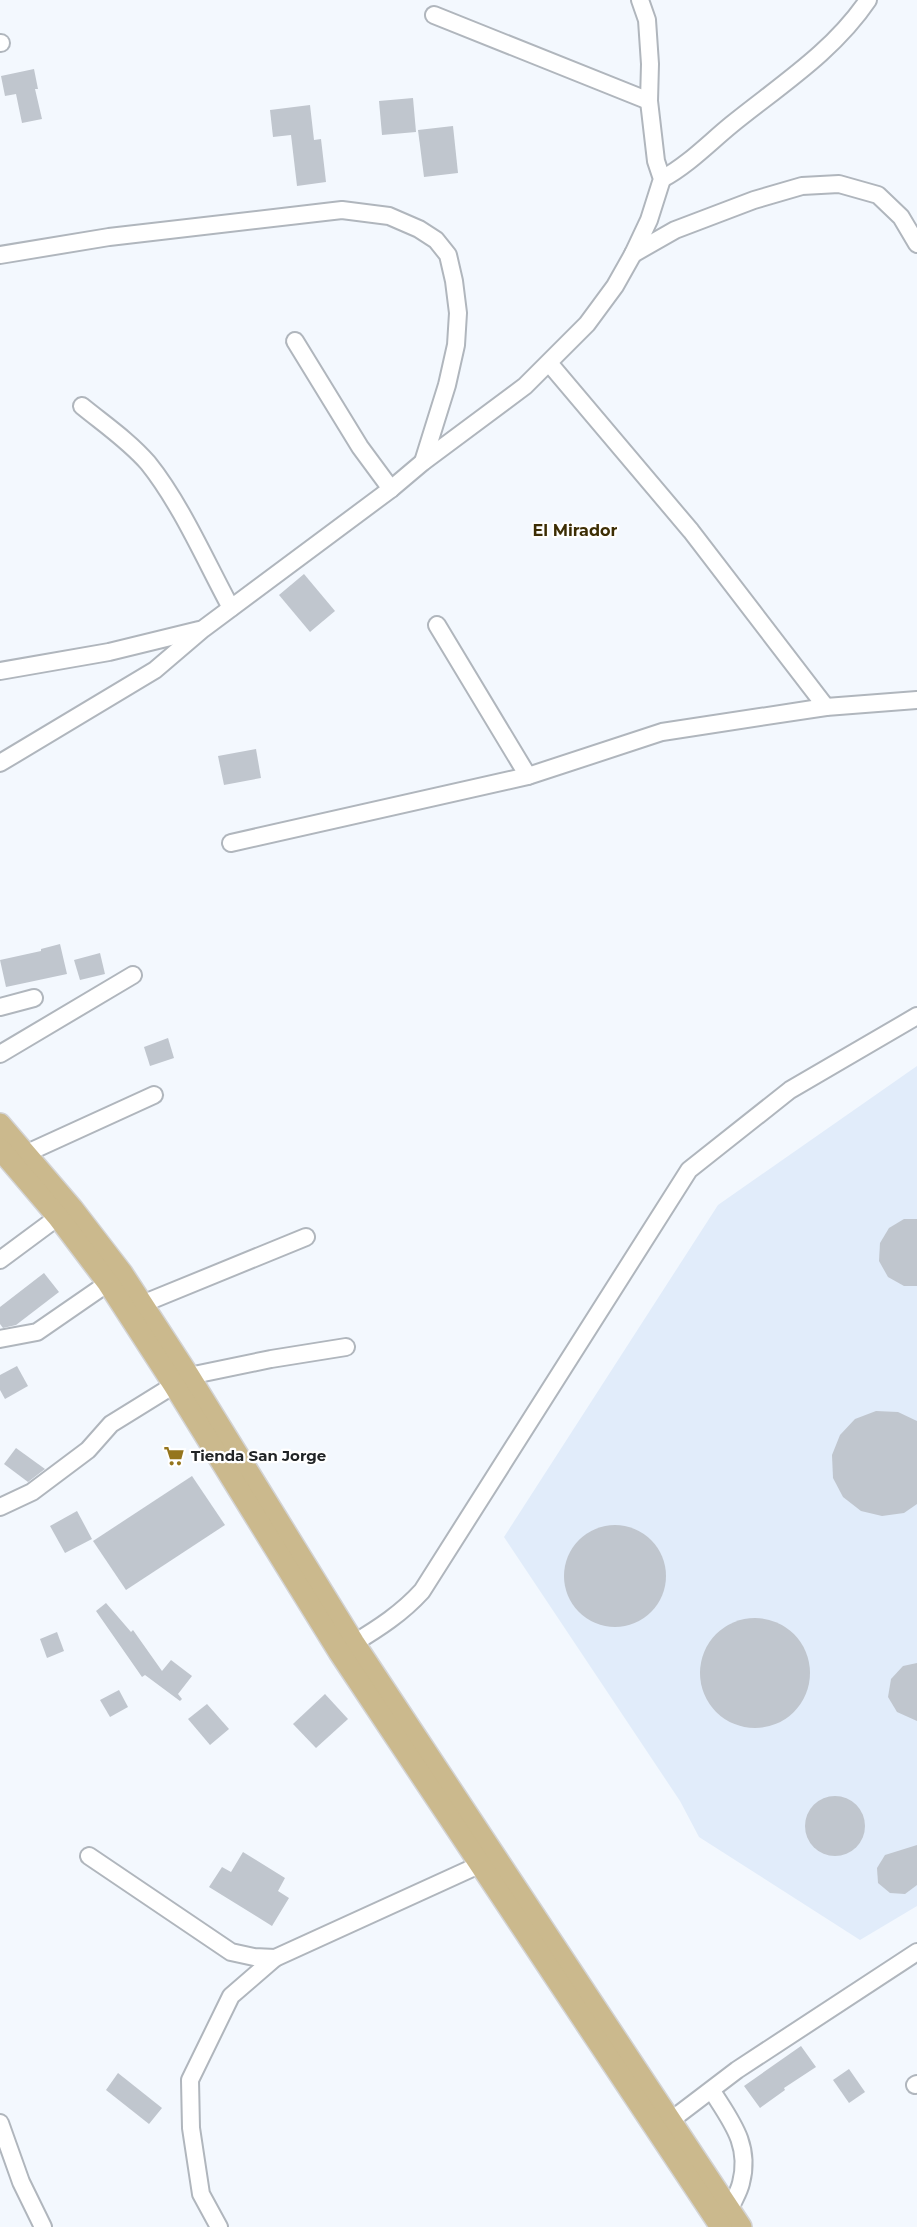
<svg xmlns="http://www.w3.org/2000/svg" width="917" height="2227" font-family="Montserrat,sans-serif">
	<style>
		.built { fill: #e1ecfa }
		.building { fill: #c0c6ce }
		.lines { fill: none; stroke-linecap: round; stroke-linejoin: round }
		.minor-casing { stroke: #b0b6bd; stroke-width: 20 }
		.major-casing { stroke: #d3d3d4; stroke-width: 24 }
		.minor { stroke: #fff; stroke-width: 16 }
		.major { stroke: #cbb98d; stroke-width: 21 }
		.labels { text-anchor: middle; stroke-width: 4.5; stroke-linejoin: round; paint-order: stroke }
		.poi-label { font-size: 15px; font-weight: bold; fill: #212426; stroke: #fff; text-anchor: start }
		.neighbourhood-label { font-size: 16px; font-weight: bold; fill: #3d2e04; stroke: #fff }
	</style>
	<rect width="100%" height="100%" fill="#f3f8fe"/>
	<path class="built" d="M917,1066V1906L860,1940L699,1837L680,1801L504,1537L718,1205Z"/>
	<g class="building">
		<path d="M34,69L38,89H35L42,119L22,123L16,94L5,96L1,76Z"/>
		<path d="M413,98L416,132L382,135L379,101Z"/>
		<path d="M310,105L314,140L321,139L326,182L297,186L291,135L273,137L270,110Z"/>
		<path d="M453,126L458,173L424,177L418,130Z"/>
		<path d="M304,574L335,611L310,632L279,595Z"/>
		<path d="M256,749L261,778L224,785L218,756Z"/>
		<path d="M60,944L67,974L6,987L0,960L41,951V949Z"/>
		<path d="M100,953L105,974L80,980L74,960Z"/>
		<path d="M168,1038L174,1058L150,1066L144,1047Z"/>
		<path d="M904,1219H917V1286H904L888,1277L879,1261L880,1243L889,1228Z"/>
		<path d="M44,1273L59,1292L16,1325L3,1328L0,1324V1307Z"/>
		<path d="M17,1366L28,1386L5,1399L0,1390V1375Z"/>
		<path d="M876,1411L898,1412L917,1421V1504L904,1513L882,1516L861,1511L843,1497L833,1478L832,1455L840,1435L855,1419Z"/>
		<path d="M16,1448L45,1469L28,1482L4,1464Z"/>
		<path d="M192,1476L225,1525L126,1590L93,1541Z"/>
		<path d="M77,1511L92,1539L65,1553L50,1526Z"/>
		<circle cx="615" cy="1576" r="51"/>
		<path d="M106,1603L131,1632L133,1630L162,1671L171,1660L192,1676L178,1694L182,1699L180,1701L145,1675L142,1677L96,1611Z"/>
		<circle cx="755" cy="1673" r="55"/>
		<path d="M57,1632L64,1651L47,1658L40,1639Z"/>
		<path d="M917,1663V1721L897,1712L888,1697L891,1679L903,1666Z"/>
		<path d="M119,1690L128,1707L110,1717L100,1700Z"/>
		<path d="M325,1694L348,1719L316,1748L293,1724Z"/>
		<path d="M207,1704L229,1729L210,1745L188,1719Z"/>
		<circle cx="835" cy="1826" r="30"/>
		<path d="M917,1845V1885L905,1894L890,1893L878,1883L877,1868L885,1855Z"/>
		<path d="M243,1852L285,1878L278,1891L289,1898L272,1926L209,1887L222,1867L231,1872Z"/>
		<path d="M801,2046L816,2067L784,2088L785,2090L760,2108L744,2086Z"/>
		<path d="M849,2069L865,2092L849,2103L833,2080Z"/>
		<path d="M118,2073L162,2108L149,2124L106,2090Z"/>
	</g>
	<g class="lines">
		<g class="minor-casing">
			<g id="minor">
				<path d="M434,15L649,101"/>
				<path d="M0,43H1"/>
				<path d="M662,179C688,165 709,143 731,125C779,86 833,52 868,0"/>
				<path d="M633,254L675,230L754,200L802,186L839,184L878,195L901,217L917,244"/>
				<path d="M0,255L109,237L342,210L389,216L419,229L436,240L448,255L454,281L458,313L456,345L447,385L423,462"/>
				<path d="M295,341L360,447L391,489"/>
				<path d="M549,363L691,531L826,707"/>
				<path d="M82,406C104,424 129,441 148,463C181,504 206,562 231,608"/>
				<path d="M437,625L528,776"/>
				<path d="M0,671L109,652L199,630"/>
				<path d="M0,763L155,670L203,629L391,489L423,462L525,386L587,324L615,286L633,254L649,220L662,179L656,161L649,101L650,64L647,20L640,0"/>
				<path d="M231,843L528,776L662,732L826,707L917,700"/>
				<path d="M0,1007L34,998"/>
				<path d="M0,1054L133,975"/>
				<path d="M27,1153L154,1095"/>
				<path d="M0,1260L58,1217"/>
				<path d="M142,1304L306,1237"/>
				<path d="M0,1339L37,1332L108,1283"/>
				<path d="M189,1376L271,1359L346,1347"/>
				<path d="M0,1507L32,1492L88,1450L111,1424L174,1385"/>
				<path d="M354,1643C379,1628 402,1613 422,1591L689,1170L790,1090L917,1016"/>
				<path d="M89,1856L231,1952L254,1957L275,1958"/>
				<path d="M915,2085L917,2084"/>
				<path d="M712,2091C731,2121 751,2145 741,2183C739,2192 733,2201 730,2209"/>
				<path d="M670,2121L737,2070L917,1952"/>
				<path d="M0,2123L21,2182L43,2227"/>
				<path d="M219,2227L201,2194L191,2128L190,2080L231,1996L275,1958L479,1865"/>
			</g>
		</g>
		<g class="major-casing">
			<g id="major">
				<path d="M0,1124L72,1208L122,1273L189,1376L354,1643L741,2227"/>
				<path d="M0,1149L58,1217L108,1283L174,1385L339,1652L721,2227"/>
			</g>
		</g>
		<use href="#minor" class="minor"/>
		<use href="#major" class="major"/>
	</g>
	<defs>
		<g id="supermarket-bare" transform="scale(1.62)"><path d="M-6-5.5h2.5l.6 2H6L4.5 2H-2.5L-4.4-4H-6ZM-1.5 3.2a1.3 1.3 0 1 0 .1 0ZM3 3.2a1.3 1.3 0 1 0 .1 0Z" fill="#95751d" stroke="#fff" stroke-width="2.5" paint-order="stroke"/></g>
	</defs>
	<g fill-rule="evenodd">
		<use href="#supermarket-bare" x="174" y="1456"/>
	</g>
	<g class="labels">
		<g class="poi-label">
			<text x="191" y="1461">Tienda San Jorge</text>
		</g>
		<g class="neighbourhood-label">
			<text x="575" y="536">El Mirador</text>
		</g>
	</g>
</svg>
